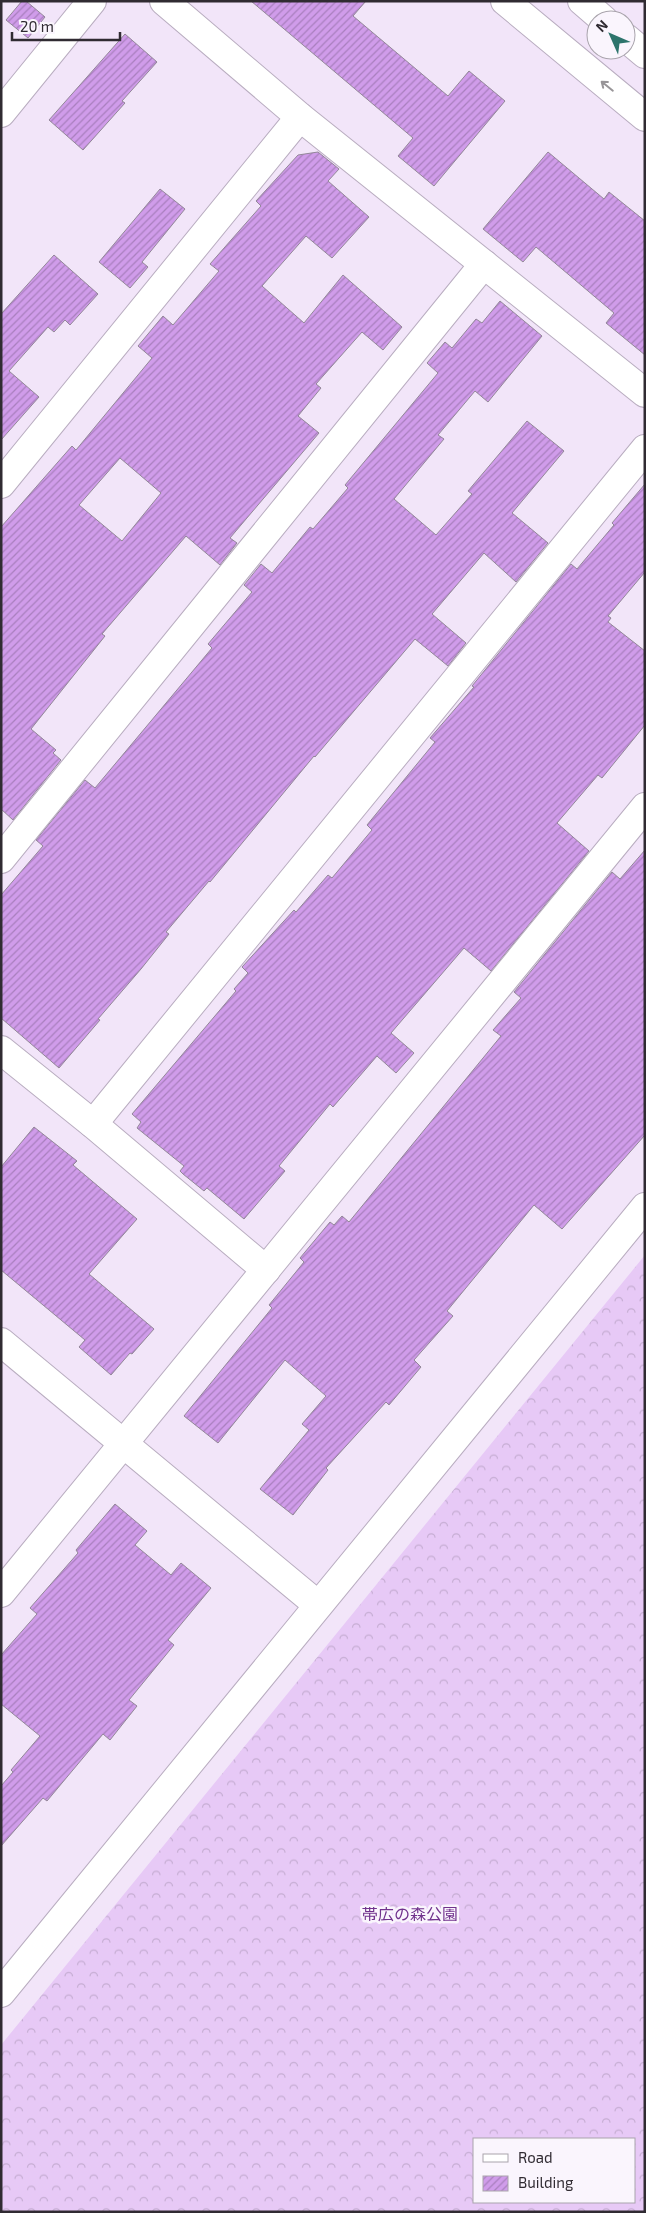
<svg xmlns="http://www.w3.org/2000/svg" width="646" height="2213" font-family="'Exo 2','Noto Sans JP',sans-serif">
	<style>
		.forest { fill: url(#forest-crowns); fill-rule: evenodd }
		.building { fill: url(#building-hatch); stroke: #938799; fill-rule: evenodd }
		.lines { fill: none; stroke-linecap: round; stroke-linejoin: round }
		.minor-casing { stroke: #b9adc0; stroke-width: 30 }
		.tertiary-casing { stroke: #b9adc0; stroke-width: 30 }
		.minor { stroke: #fff; stroke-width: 28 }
		.tertiary { stroke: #fff; stroke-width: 28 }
		.oneway { stroke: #989598 }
		.labels { text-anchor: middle; stroke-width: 5; stroke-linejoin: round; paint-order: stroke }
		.park-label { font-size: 16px; fill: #71328d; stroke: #faf5fd }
	</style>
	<defs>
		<pattern id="forest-crowns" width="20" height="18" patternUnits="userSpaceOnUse" patternTransform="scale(1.25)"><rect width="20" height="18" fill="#e7c9f6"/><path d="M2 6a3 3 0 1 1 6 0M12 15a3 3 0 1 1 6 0" fill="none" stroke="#c6add3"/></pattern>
		<pattern id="building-hatch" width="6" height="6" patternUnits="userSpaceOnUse" patternTransform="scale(1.25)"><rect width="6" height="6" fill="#d09cea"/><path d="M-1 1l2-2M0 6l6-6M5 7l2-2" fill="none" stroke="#a97fbe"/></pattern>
	</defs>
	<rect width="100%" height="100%" fill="#f2e5f9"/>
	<path class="forest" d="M645,1255V2212H1V2045ZM475,2139H635V2202H475Z"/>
	<g class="building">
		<path d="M22,1H26L45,17L28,38L6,20Z"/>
		<path d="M251,1H366L353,16L448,96L469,71L505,101L434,186L398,156L413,138Z"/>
		<path d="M125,34L157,62L122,101L125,103L83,150L49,120Z"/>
		<path d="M318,152L339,169L328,181L369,217L332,258L306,236L262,286L304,323L343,275L402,327L383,350L362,332L316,384L321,388L298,416L319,433L230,538L237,543L220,565L186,536L102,634L105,636L31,729L56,750L53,753L61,760L13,820L1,809V527L72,446L76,450L152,358L138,346L163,316L173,325L219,271L210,264L261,206L256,201L298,155ZM120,458L161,493L122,541L79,505Z"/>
		<path d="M548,152L604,199L609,192L645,221V355L606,323L614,313L536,247L523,262L483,229Z"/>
		<path d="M160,189L185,209L142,262L148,267L130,288L99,262Z"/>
		<path d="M54,255L98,294L70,325L65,320L54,332L48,327L9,371L39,397L1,440V314Z"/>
		<path d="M500,301L542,336L488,402L475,391L438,435L444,439L394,499L436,535L472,494L468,491L527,421L564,451L512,513L548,543L516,582L484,553L432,614L466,643L448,666L415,639L315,757L314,756L210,882L209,881L166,932L169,934L141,969L98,1019L100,1020L59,1068L1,1018V895L43,846L36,840L85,780L95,788L212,648L208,644L252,592L244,585L261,564L272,573L310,527L313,529L348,488L345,485L438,373L427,363L445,342L452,348L476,319L482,323Z"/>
		<path d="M645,484V572L608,616L611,618L608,622L645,651V725L602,778L598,775L557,823L589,851L491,971L464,948L391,1033L414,1053L396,1073L377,1056L333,1107L330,1104L279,1166L285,1171L244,1219L207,1188L204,1191L183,1174L180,1171L184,1166L137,1128L141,1122L132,1114L236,991L234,989L248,973L242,967L294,910L296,912L328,875L332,878L372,830L367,825L435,742L430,738L474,687L472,686L571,564L577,569L614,525L612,523Z"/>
		<path d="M645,850V1135L562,1229L534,1205L447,1311L453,1316L414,1360L421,1367L389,1405L386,1402L326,1468L328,1470L293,1515L260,1489L309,1430L302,1424L326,1396L285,1360L218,1443L184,1416L272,1308L269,1305L304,1262L300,1258L330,1222L334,1225L342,1216L349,1222L501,1036L493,1030L521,998L514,992L612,872L620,879Z"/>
		<path d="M34,1127L77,1161L73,1165L137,1219L89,1274L154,1329L132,1354L130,1353L111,1375L79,1347L85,1340L1,1270V1167Z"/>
		<path d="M115,1504L147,1531L135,1545L171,1575L181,1563L211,1588L168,1640L174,1645L129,1700L137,1706L110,1740L103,1734L47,1801L43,1798L1,1846V1786L13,1772L11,1770L40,1736L1,1704V1655L37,1614L30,1608L78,1553L76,1550Z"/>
	</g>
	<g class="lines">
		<g class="minor-casing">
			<g id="minor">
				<path d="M164,1L300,117L645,393"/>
				<path d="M1,113L92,1"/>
				<path d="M1,484L300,117"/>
				<path d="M1,859L484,264"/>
				<path d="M1,1050L93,1124L266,1270"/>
				<path d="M93,1124L645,449"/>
				<path d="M1,1593L645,807"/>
			</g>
		</g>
		<g class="tertiary-casing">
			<g id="tertiary">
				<path d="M505,1L645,117"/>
				<path d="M582,1L604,20"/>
				<path d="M626,38L645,54"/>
				<path d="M1,1342L318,1605"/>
				<path d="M1,1993L645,1207"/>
			</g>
		</g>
		<use href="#minor" class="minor"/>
		<use href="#tertiary" class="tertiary"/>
	</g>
	<defs><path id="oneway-shaft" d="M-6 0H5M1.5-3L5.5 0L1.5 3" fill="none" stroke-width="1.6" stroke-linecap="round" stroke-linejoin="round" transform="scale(1.25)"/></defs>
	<use class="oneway" href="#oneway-shaft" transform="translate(607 86) rotate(-141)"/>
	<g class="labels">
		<g class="park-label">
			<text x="410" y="1920">帯広の森公園</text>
		</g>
	</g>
	<rect width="646" height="2213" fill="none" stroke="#302b32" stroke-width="5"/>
	<rect x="473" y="2138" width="162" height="65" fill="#faf5fd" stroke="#a9a4ac"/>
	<rect x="483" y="2154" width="25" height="8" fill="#ffffff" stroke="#a9a4ac"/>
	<text x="518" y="2163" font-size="15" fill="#302b32">Road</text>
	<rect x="483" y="2176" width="25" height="15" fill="url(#building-hatch)" stroke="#a9a4ac"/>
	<text x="518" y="2188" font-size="15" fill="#302b32">Building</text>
	<g transform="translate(611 35) rotate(315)"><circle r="24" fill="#faf5fd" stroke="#a9a4ac"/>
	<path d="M0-4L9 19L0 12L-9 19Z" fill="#2d746c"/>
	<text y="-8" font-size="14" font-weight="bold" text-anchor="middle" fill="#302b32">N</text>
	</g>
	<path d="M12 32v8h108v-8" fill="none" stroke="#302b32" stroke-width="2.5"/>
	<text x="20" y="32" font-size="15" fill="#302b32" stroke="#faf5fd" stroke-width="4" paint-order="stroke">20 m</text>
</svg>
